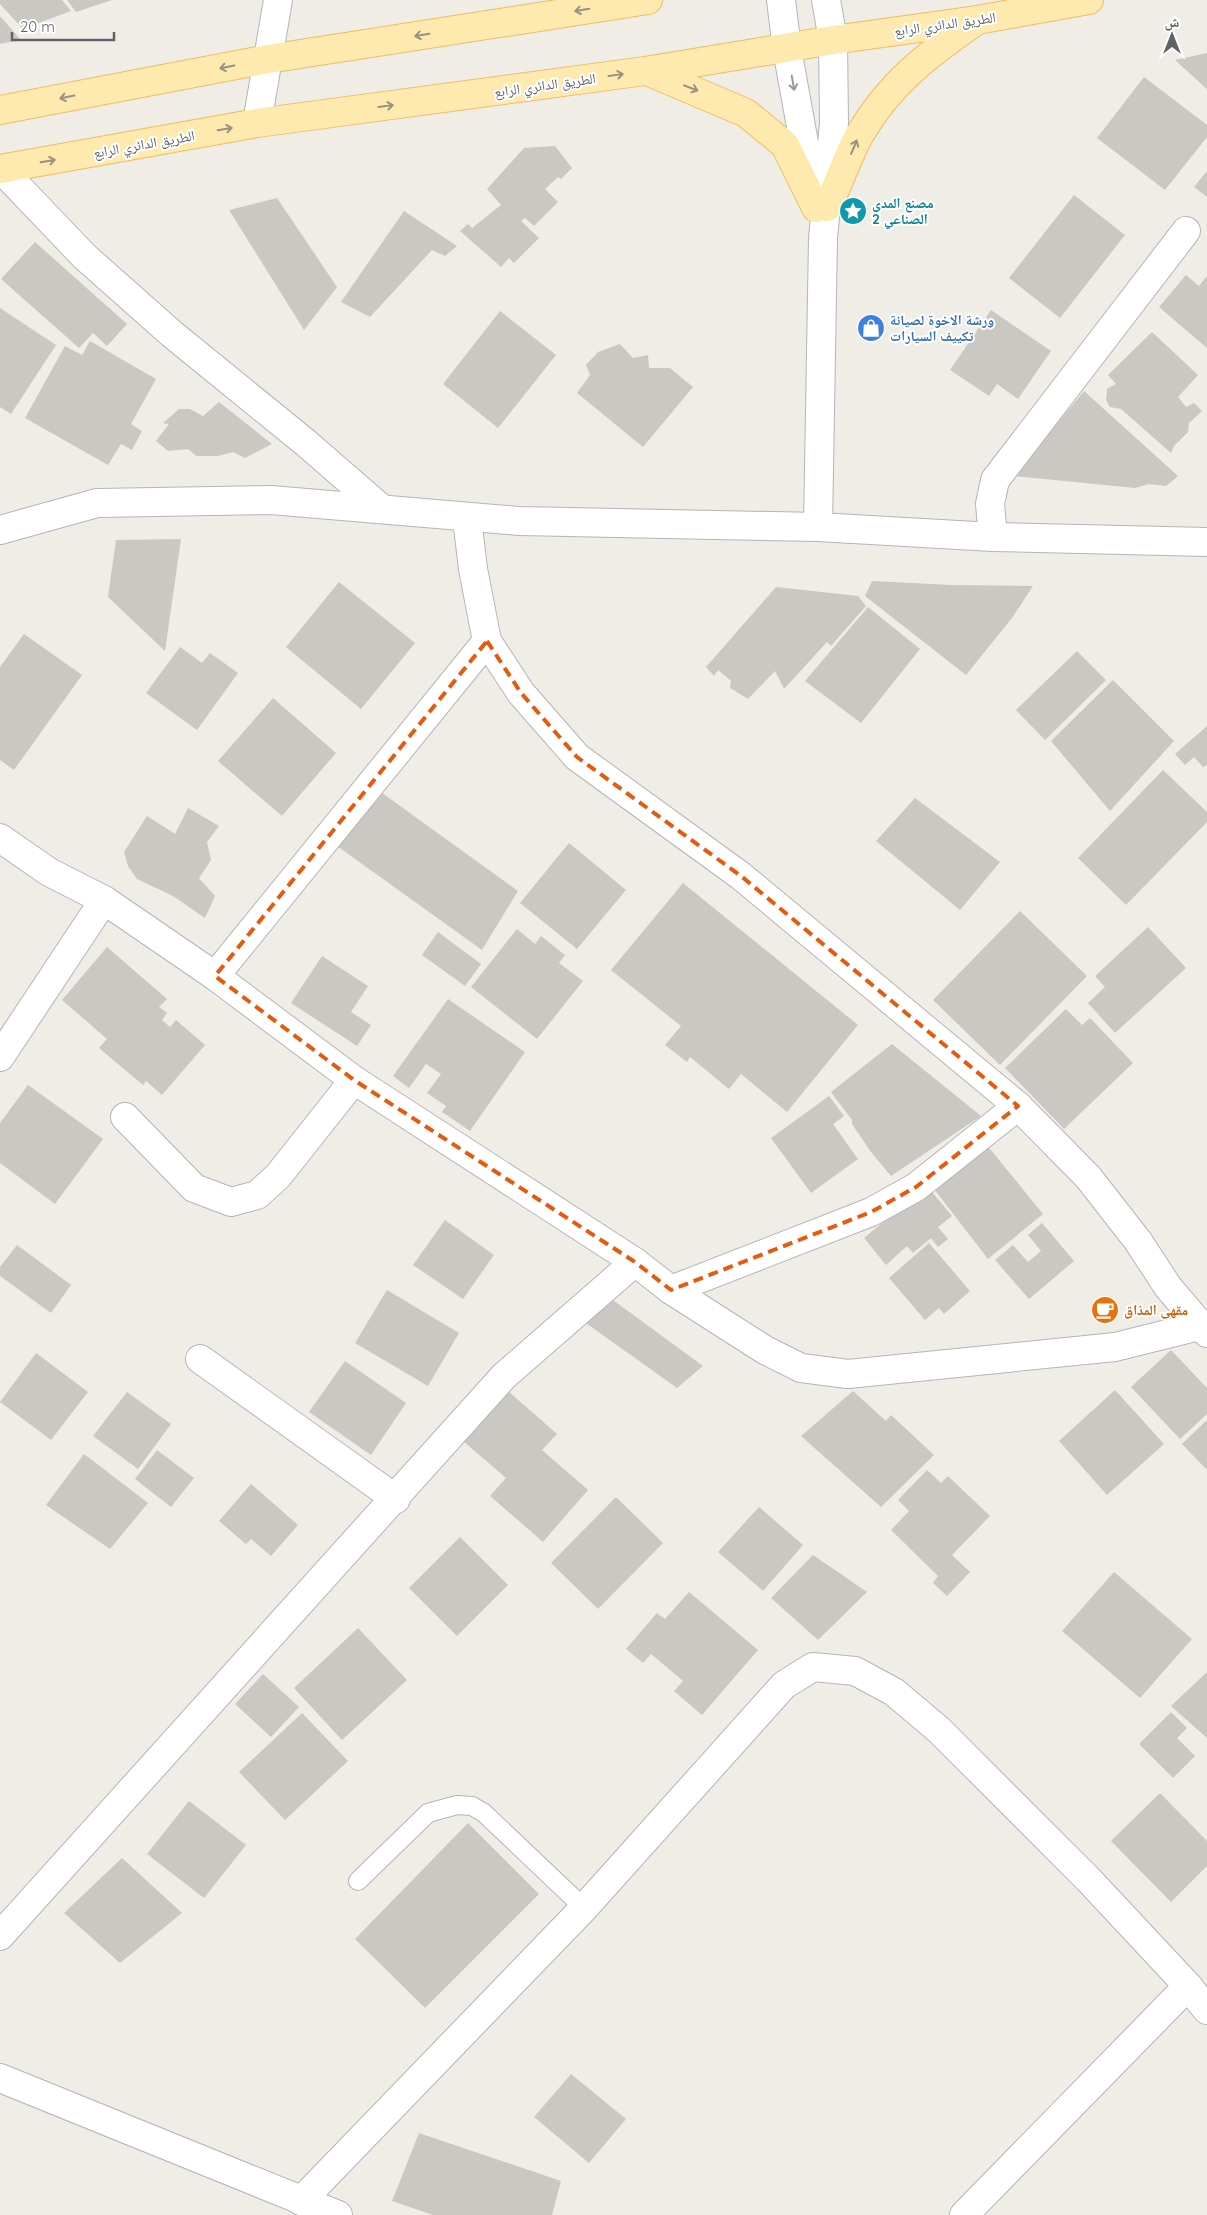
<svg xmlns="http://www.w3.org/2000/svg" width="1207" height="2215" font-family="Quicksand,'Noto Naskh Arabic',sans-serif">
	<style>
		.building { fill: #cbc8c3 }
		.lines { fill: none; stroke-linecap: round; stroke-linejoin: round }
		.service-casing { stroke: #b2b5b9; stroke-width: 20 }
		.minor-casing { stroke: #b2b5b9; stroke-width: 30 }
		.primary-casing { stroke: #f1bb60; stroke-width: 30 }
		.service { stroke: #fff; stroke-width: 18 }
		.minor { stroke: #fff; stroke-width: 28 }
		.primary { stroke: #feeaae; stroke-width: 28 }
		.oneway { stroke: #969280 }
		.oneway2 { stroke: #969a9c }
		.marked { fill: none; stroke: #e8590c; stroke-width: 4; stroke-dasharray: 10 6; stroke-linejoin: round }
		.labels { text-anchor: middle; stroke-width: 4; stroke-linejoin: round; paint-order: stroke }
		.street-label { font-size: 14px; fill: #5e6367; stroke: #fff }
		.culture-label { font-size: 14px; font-weight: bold; fill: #0d838f; stroke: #fff; text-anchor: start }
		.shop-label { font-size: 14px; font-weight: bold; fill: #366cbe; stroke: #fff; text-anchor: start }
		.food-label { font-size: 14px; font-weight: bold; fill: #c56008; stroke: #fff; text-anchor: start }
	</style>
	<rect width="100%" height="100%" fill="#f0ede7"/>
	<g class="building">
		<path d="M0,0H62L71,11L23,29L0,4Z"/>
		<path d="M67,0H112L76,12Z"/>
		<path d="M0,16L21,40L0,44Z"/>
		<path d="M1207,53V89L1175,60Z"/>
		<path d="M1144,77L1207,125V137L1165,190L1097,138Z"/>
		<path d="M555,146L572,168L561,179L558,177L545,189L558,202L534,226L525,218L521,221L539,238L514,263L509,258L501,267L460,231L468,224L472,228L501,205L487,189L524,148Z"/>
		<path d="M1207,171V197L1194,187Z"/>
		<path d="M1074,195L1125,235L1060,318L1009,278Z"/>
		<path d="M277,198L337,287L304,330L229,210Z"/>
		<path d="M404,211L457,246L445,256L432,250L370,317L341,302Z"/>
		<path d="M35,242L127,324L107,346L93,333L79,348L1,279Z"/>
		<path d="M1186,275L1199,286L1207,276V348L1159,307Z"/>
		<path d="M0,308L56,345L11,414L0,407Z"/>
		<path d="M991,310L1051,351L1018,399L997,384L989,396L950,370Z"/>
		<path d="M500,311L556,355L498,428L443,384Z"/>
		<path d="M1152,332L1198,375L1178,397L1186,407L1194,403L1202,411L1189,423L1188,432L1174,446L1171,453L1121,409L1110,407L1106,400L1107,389L1116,384L1108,375Z"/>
		<path d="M90,341L156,379L131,424L142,431L132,450L121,444L108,465L25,418L65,346L82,355Z"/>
		<path d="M620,344L633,358L648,355L649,368H670L693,387L643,447L577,393L590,375L586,365L598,352Z"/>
		<path d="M1084,391L1178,476L1166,486L1149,484L1135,488L1013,476Z"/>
		<path d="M219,402L272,444L245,458L233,452L218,456H196L188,449L168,451L156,441L169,424L163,423L179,409H190L203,416Z"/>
		<path d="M181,539L165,651L108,597L116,540Z"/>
		<path d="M872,581L952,585L1033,586L1012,618L966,675L865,596Z"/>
		<path d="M339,582L415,643L361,709L286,647Z"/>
		<path d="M776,587L858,596L866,606L831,646L827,642L784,689L775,671L748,699L730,688L731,681L718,670L714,676L706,667Z"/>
		<path d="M868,607L920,649L861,723L805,681Z"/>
		<path d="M24,634L82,675L14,770L0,760V667Z"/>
		<path d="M180,647L202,663L210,653L238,673L197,730L146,693Z"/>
		<path d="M1077,651L1106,680L1045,740L1016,710Z"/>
		<path d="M1113,680L1174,741L1110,811L1051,741Z"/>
		<path d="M273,698L336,753L282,816L218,761Z"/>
		<path d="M1207,726V765L1203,767L1194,757L1185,765L1175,754Z"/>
		<path d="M1163,770L1207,812V822L1126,905L1078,858Z"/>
		<path d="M378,790L518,891L482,950L337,846Z"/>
		<path d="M915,798L1000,862L960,910L876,841Z"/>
		<path d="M188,808L219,826L207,842L211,860L199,878L215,896L205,918L173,896L137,879L128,866L124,852L147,816L175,834Z"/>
		<path d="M569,843L626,890L577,949L520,903Z"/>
		<path d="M683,883L858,1025L787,1112L741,1074L729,1089L690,1057L687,1062L665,1045L681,1026L611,970Z"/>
		<path d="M1020,911L1087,976L1000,1065L933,1000Z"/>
		<path d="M1148,927L1186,968L1115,1033L1088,1003L1105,987L1095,976Z"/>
		<path d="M517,929L535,944L541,936L565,955L559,963L583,981L537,1039L471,987Z"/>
		<path d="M438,932L481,964L465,986L422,955Z"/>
		<path d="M107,947L167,999L159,1007L167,1013L162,1020L170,1027L176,1020L205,1045L162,1095L146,1081L143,1085L99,1048L107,1039L62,1000Z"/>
		<path d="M322,956L368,986L351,1012L371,1025L357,1046L291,1003Z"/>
		<path d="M448,999L525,1052L470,1131L442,1112L446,1106L427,1093L441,1074L426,1064L409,1088L393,1076Z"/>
		<path d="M1066,1009L1082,1025L1090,1018L1133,1063L1064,1129L1005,1068Z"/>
		<path d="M892,1044L981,1116L891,1176L871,1152L852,1124V1120L831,1092Z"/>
		<path d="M28,1085L103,1139L55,1204L0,1163V1123Z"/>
		<path d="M829,1096L844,1116L833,1124L858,1159L811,1193L771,1138Z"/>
		<path d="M986,1144L1043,1214L988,1259L931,1185Z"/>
		<path d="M927,1186L952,1216L938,1227L948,1239L938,1247L931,1238L913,1253L907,1246L886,1265L864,1238Z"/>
		<path d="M445,1220L494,1255L463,1299L413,1265Z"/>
		<path d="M1042,1223L1074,1261L1029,1299L995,1260L1013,1245L1028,1262L1041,1251L1028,1235Z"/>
		<path d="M929,1243L970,1291L944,1314L939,1308L925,1320L889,1278Z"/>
		<path d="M17,1245L71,1285L51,1313L0,1276V1267Z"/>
		<path d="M387,1290L459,1333L428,1386L355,1343Z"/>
		<path d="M602,1292L703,1366L677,1388L576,1316Z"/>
		<path d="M1171,1350L1207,1388V1414L1180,1439L1131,1387Z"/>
		<path d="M36,1353L88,1392L51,1440L0,1402Z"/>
		<path d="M345,1361L406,1403L371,1455L309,1412Z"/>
		<path d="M1115,1390L1164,1444L1107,1495L1059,1441Z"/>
		<path d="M508,1391L557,1434L542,1450L588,1490L543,1542L490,1496L506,1478L464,1442Z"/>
		<path d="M853,1391L886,1421L891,1415L934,1455L881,1507L801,1436Z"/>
		<path d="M127,1392L171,1424L138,1469L93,1436Z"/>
		<path d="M1207,1420V1470L1182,1444Z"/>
		<path d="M157,1450L194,1478L171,1507L135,1479Z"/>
		<path d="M84,1454L148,1503L110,1549L46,1505Z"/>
		<path d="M927,1470L941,1483L948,1476L990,1516L952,1555L970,1572L947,1596L933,1583L938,1576L891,1530L909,1511L898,1500Z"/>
		<path d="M251,1484L298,1525L271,1556L251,1539L246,1544L219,1521Z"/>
		<path d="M616,1497L663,1543L598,1609L551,1563Z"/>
		<path d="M759,1507L803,1545L763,1591L718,1552Z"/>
		<path d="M460,1537L508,1585L457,1636L409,1588Z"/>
		<path d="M813,1555L867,1592L818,1640L771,1598Z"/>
		<path d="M1114,1572L1192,1639L1140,1698L1062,1631Z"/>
		<path d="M689,1592L758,1650L702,1715L674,1691L683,1681L651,1654L643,1663L626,1649L657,1613L665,1619Z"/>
		<path d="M358,1628L407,1680L342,1740L294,1688Z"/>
		<path d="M1207,1672V1738L1171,1706Z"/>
		<path d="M263,1674L299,1707L271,1737L235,1704Z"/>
		<path d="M1171,1712L1187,1728L1177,1738L1195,1756L1173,1778L1139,1744Z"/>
		<path d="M302,1713L348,1761L285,1820L239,1772Z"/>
		<path d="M1160,1793L1207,1841V1866L1171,1902L1111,1841Z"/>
		<path d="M189,1801L246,1845L204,1898L147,1854Z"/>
		<path d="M468,1823L539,1894L425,2008L355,1939Z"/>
		<path d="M122,1858L182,1913L120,1963L64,1913Z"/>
		<path d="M571,2074L626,2119L589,2163L534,2117Z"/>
		<path d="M419,2133L561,2181L552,2215H433L392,2201Z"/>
	</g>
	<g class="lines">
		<g class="service-casing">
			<path id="service" d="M358,1881L428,1813L457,1805L472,1806L484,1813L584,1908"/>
		</g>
		<g class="minor-casing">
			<g id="minor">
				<path d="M781,0L787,49L813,193"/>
				<path d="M257,123L278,0"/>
				<path d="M1,169L84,256L172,334L306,443L382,509"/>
				<path d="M467,518L473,569L487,641L521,693L577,757L741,876L1018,1106L1088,1177L1138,1241L1168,1287L1207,1333"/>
				<path d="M818,527L823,238L834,123L833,40L826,0"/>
				<path d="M0,530L97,503L271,500L519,521L818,527L993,537L1207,542"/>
				<path d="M993,537L990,504L995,480L1186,231"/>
				<path d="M0,838L49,872L104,900L215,976L354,1080L635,1262L671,1290L765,1350L801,1368L848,1374L1115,1347L1207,1324"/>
				<path d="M215,976L487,641"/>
				<path d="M0,1057L104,900"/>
				<path d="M125,1117L194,1188L231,1202L257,1195L278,1176L354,1080"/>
				<path d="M671,1290L871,1212L916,1187L1018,1106"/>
				<path d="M200,1359L396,1499"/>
				<path d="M0,1936L504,1376L635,1262"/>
				<path d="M0,2078L338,2215"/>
				<path d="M301,2201L584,1908L784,1685L813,1667L855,1671L894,1692L939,1730L1088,1879L1188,1986L1207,2010"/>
				<path d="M964,2215L1188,1986"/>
			</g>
		</g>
		<g class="primary-casing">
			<g id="primary">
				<path d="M647,71L746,113L785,145L816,208"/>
				<path d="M0,110L268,59L648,0"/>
				<path d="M0,169L257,123L645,71L833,40L977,20L1089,0"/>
				<path d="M827,207C839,184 847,157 860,134C890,83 926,56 973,23"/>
			</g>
		</g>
		<use href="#service" class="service"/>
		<use href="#minor" class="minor"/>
		<use href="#primary" class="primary"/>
	</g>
	<defs><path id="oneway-shaft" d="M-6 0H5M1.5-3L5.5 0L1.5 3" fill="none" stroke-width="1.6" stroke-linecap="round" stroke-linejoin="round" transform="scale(1.25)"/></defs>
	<g class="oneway">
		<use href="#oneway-shaft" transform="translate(582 10) rotate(171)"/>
		<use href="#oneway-shaft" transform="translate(422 35) rotate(171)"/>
		<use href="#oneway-shaft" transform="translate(227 67) rotate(169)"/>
		<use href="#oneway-shaft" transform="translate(616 75) rotate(-8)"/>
		<use href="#oneway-shaft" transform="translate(691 88) rotate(21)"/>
		<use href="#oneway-shaft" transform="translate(67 97) rotate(169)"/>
		<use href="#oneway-shaft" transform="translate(386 106) rotate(-8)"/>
		<use href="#oneway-shaft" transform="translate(225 129) rotate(-10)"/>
		<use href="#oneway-shaft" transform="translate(854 147) rotate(-67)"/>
		<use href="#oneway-shaft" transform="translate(48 161) rotate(-10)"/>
	</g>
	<use class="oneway2" href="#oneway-shaft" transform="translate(793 83) rotate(80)"/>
	<path class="marked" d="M487,641L521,693L577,757L741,876L1018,1106L916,1187L871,1212L671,1290L635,1262L354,1080L215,976Z"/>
	<defs>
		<g id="sight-disc" transform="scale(1.4375)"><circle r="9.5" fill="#0f9aa8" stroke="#fff"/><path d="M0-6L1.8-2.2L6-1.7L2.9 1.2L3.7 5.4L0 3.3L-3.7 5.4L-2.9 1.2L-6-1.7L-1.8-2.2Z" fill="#fff"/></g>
		<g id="shop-disc" transform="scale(1.4375)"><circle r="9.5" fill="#3f7fe0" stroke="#fff"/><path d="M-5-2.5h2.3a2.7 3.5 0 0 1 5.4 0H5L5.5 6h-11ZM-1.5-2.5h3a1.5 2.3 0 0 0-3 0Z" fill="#fff"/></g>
		<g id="cafe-disc" transform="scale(1.4375)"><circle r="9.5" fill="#e8710a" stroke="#fff"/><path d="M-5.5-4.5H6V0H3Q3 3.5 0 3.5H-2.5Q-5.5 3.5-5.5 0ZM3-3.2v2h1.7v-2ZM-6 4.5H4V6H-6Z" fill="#fff"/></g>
	</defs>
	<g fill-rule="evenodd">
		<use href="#sight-disc" x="853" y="211"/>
		<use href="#shop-disc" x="871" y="328"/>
		<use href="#cafe-disc" x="1105" y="1310"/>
	</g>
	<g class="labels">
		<g class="street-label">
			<text transform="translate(945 24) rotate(-8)" y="5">الطريق الدائري الرابع</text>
			<text transform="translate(545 85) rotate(-8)" y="5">الطريق الدائري الرابع</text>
			<text transform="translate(144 144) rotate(-10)" y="5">الطريق الدائري الرابع</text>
		</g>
		<g class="culture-label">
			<text x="872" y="208">مصنع المدى<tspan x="872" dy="16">الصناعي 2</tspan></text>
		</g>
		<g class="shop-label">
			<text x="890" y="325">ورشة الاخوة لصيانة<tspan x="890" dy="16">تكييف السيارات</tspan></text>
		</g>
		<g class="food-label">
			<text x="1124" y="1315">مقهى المذاق</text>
		</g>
	</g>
	<g transform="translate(1172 35)" stroke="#ffffff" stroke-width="4" paint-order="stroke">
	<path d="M0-4L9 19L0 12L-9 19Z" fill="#5e6367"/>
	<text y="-8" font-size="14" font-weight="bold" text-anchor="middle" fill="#5e6367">ش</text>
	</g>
	<path d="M12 32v8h102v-8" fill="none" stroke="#5e6367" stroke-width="2.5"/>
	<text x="20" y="32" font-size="15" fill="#5e6367" stroke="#ffffff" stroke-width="4" paint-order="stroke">20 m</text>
</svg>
